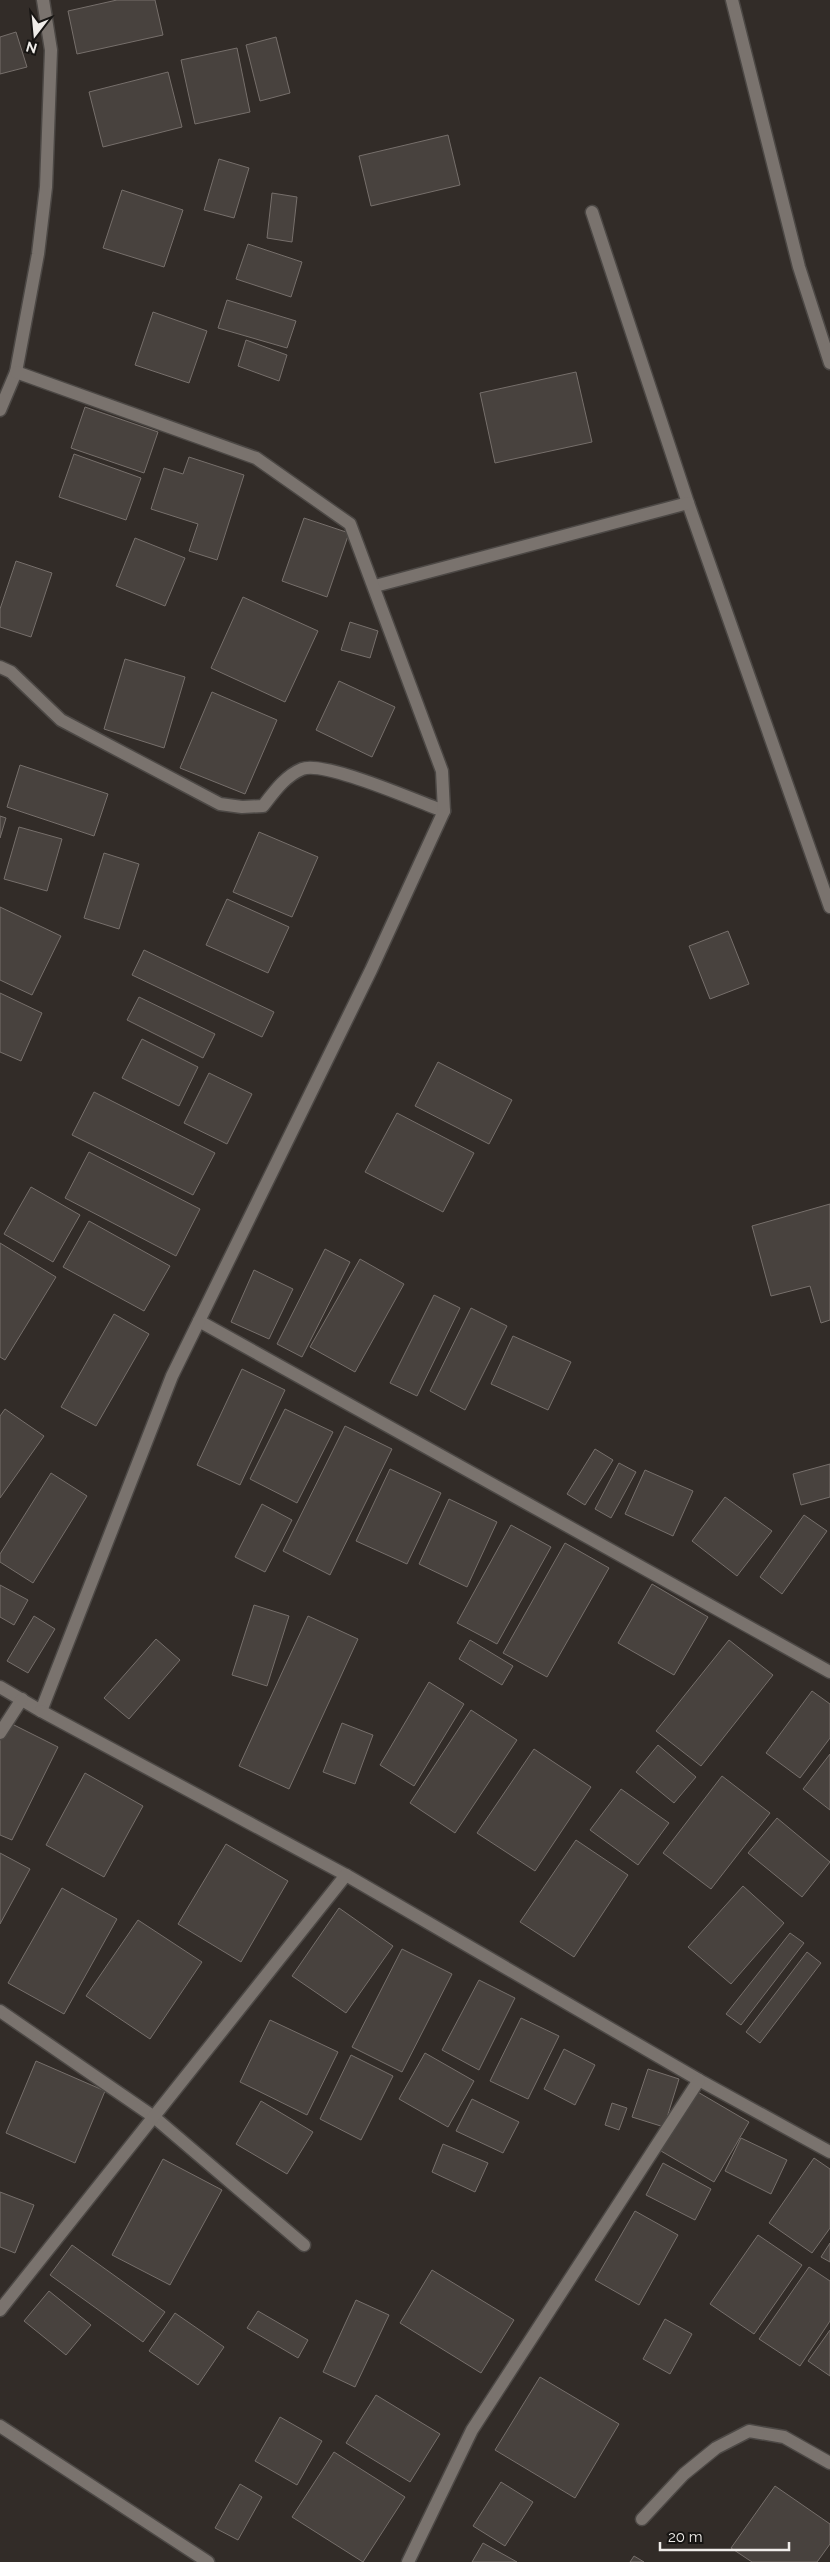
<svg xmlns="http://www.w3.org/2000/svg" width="830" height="2562" font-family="Raleway,sans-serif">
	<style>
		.building { fill: #48423e; stroke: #766f6b }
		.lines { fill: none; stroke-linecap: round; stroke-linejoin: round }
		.service-casing { stroke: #4c4845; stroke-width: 15 }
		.minor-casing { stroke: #4c4845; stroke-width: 15 }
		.service { stroke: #7a736e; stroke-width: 12 }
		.minor { stroke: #7a736e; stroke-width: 12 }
	</style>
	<rect width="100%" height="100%" fill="#322c28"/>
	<g class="building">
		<path d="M117,0H155L163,35L77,54L68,11Z"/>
		<path d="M16,32L27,67L0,74V37Z"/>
		<path d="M276,37L290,93L260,101L246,45Z"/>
		<path d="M237,48L250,112L195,124L181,60Z"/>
		<path d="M168,72L182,127L103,147L89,92Z"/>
		<path d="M448,135L460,185L371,206L359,156Z"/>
		<path d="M219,159L249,168L234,218L204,210Z"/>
		<path d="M122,190L183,210L164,267L103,248Z"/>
		<path d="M272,193L297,197L292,242L267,238Z"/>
		<path d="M248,244L302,262L291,297L236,279Z"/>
		<path d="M227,300L296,321L287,348L218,328Z"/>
		<path d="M153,312L207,331L189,383L135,365Z"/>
		<path d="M246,340L287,355L279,381L238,366Z"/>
		<path d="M576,372L592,442L495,463L480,393Z"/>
		<path d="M85,407L158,432L144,473L71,448Z"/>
		<path d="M74,454L141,478L126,520L59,497Z"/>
		<path d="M189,457L244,475L217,560L189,551L198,524L151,509L164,468L183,474Z"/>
		<path d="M304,518L349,533L327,597L282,581Z"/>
		<path d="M135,538L185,558L165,606L116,586Z"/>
		<path d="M16,561L52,573L31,637L0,627V609Z"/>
		<path d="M243,597L318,631L285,702L211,668Z"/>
		<path d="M350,622L378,631L370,658L341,650Z"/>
		<path d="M125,659L185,677L164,748L104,729Z"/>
		<path d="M339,681L395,707L372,757L316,730Z"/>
		<path d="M212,692L277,720L245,794L180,768Z"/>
		<path d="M20,765L108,794L94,836L7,807Z"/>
		<path d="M0,816L6,818L0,838Z"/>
		<path d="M19,827L62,839L47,891L4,879Z"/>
		<path d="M259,832L318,857L292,917L233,892Z"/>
		<path d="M104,853L139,864L119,929L84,918Z"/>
		<path d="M227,899L289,927L268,973L206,945Z"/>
		<path d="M0,907L61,936L32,995L0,980Z"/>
		<path d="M728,931L749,984L710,999L689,946Z"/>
		<path d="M144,950L274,1012L262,1037L132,975Z"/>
		<path d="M0,993L42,1013L21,1061L0,1052Z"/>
		<path d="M139,997L215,1034L203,1058L127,1020Z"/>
		<path d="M142,1039L198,1067L179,1106L122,1078Z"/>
		<path d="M438,1062L512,1100L489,1144L415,1106Z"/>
		<path d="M209,1073L252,1094L227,1144L184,1123Z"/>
		<path d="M94,1092L215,1153L193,1195L72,1135Z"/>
		<path d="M397,1113L474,1153L443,1212L365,1172Z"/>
		<path d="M89,1152L200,1209L176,1256L65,1198Z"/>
		<path d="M31,1187L80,1215L53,1262L4,1234Z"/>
		<path d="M830,1204V1320L821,1323L810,1286L771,1296L752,1226Z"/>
		<path d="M89,1221L170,1266L144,1311L63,1267Z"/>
		<path d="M0,1243L56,1277L5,1360L0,1357Z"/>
		<path d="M325,1249L350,1262L302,1357L277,1344Z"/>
		<path d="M360,1259L404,1284L355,1372L310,1347Z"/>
		<path d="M254,1270L293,1289L269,1339L231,1322Z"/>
		<path d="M434,1295L460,1308L417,1396L390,1383Z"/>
		<path d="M471,1308L507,1326L465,1410L430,1391Z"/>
		<path d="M114,1314L149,1334L96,1426L61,1407Z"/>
		<path d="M513,1336L571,1362L548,1410L491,1384Z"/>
		<path d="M242,1369L285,1390L240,1485L197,1465Z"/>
		<path d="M5,1409L44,1436L0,1498V1416Z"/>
		<path d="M285,1409L333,1432L297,1503L250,1479Z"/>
		<path d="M345,1426L392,1449L330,1575L283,1551Z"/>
		<path d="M595,1449L613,1460L585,1505L567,1494Z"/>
		<path d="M619,1463L636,1472L611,1518L595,1509Z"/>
		<path d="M830,1464V1497L801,1505L793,1474Z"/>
		<path d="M390,1469L441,1493L407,1564L356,1541Z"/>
		<path d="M645,1470L693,1491L673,1536L625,1514Z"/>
		<path d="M51,1473L87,1496L33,1583L0,1562V1554Z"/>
		<path d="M725,1497L772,1531L737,1576L692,1541Z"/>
		<path d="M449,1499L497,1522L467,1587L419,1564Z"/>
		<path d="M262,1504L292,1520L265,1572L235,1557Z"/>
		<path d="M804,1515L827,1531L782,1594L760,1577Z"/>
		<path d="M511,1525L551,1547L497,1644L457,1623Z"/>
		<path d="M565,1543L609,1568L547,1677L503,1653Z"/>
		<path d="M652,1584L708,1617L674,1675L618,1643Z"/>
		<path d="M0,1585L28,1600L14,1625L0,1617Z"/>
		<path d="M254,1605L289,1616L267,1686L232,1675Z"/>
		<path d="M34,1616L55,1629L28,1673L7,1661Z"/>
		<path d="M308,1616L358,1639L289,1789L239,1766Z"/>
		<path d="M156,1639L180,1660L129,1719L104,1698Z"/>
		<path d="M470,1640L513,1666L502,1685L459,1659Z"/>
		<path d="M729,1640L773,1675L701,1766L656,1731Z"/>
		<path d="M429,1682L464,1704L414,1786L380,1765Z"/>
		<path d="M812,1691L830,1704V1738L800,1778L766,1753Z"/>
		<path d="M471,1710L517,1740L455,1833L410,1803Z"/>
		<path d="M4,1720L58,1747L12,1840L0,1835V1728Z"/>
		<path d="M342,1723L373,1735L355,1784L323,1772Z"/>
		<path d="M658,1745L696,1777L674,1803L636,1772Z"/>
		<path d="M534,1749L591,1787L535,1871L477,1833Z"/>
		<path d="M830,1754V1810L803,1789Z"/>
		<path d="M85,1773L143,1806L104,1877L46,1845Z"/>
		<path d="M722,1776L770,1813L711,1889L663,1853Z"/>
		<path d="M621,1789L669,1823L638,1865L590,1830Z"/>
		<path d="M777,1818L830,1862L802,1897L748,1853Z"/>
		<path d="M576,1840L628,1875L574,1957L520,1922Z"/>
		<path d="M226,1844L288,1881L241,1962L178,1924Z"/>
		<path d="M0,1853L30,1869L0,1924Z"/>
		<path d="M743,1886L784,1923L731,1984L688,1947Z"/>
		<path d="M62,1888L117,1919L64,2014L8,1983Z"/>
		<path d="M339,1908L393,1946L346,2013L292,1976Z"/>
		<path d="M138,1920L202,1962L150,2039L86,1996Z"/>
		<path d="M790,1933L804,1943L741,2025L726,2014Z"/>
		<path d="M402,1949L452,1974L402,2072L352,2047Z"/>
		<path d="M807,1952L821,1963L760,2043L746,2032Z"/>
		<path d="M479,1980L515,1998L479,2070L442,2050Z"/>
		<path d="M521,2018L559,2036L528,2099L490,2081Z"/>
		<path d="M270,2020L338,2052L307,2115L240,2082Z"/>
		<path d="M564,2049L595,2065L575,2105L544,2089Z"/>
		<path d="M425,2053L474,2081L448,2127L399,2099Z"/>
		<path d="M351,2055L393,2076L361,2140L320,2119Z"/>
		<path d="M36,2061L105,2091L75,2163L6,2133Z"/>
		<path d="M648,2069L679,2079L664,2127L632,2117Z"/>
		<path d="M696,2091L749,2122L714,2182L661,2151Z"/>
		<path d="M472,2099L519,2122L503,2153L456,2131Z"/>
		<path d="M261,2101L313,2132L287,2174L236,2144Z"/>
		<path d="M612,2103L627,2108L619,2130L605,2125Z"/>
		<path d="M741,2138L787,2160L771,2194L725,2171Z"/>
		<path d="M443,2144L488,2163L475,2192L432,2172Z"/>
		<path d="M814,2158L830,2169V2228L812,2253L769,2223Z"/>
		<path d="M163,2159L222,2190L170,2285L112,2255Z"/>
		<path d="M663,2163L711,2189L695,2220L646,2195Z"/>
		<path d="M0,2192L34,2205L15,2253L0,2247Z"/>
		<path d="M635,2211L678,2235L639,2305L595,2280Z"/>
		<path d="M758,2235L802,2265L754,2334L710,2304Z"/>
		<path d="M830,2243V2262L821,2257Z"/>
		<path d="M72,2245L165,2312L143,2342L50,2275Z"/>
		<path d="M809,2267L830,2281V2321L800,2366L759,2339Z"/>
		<path d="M432,2270L514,2320L481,2373L400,2323Z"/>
		<path d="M49,2291L91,2325L66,2355L24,2321Z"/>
		<path d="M356,2300L389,2315L355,2387L323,2372Z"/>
		<path d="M258,2311L308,2340L298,2358L247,2328Z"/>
		<path d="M175,2313L224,2347L198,2385L149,2351Z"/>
		<path d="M665,2319L692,2334L670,2374L643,2359Z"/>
		<path d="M830,2330V2376L808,2361Z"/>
		<path d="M540,2377L619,2424L575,2498L495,2450Z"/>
		<path d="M376,2395L440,2434L410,2482L346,2443Z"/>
		<path d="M280,2417L322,2441L297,2485L255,2461Z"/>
		<path d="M334,2452L405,2497L363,2562L292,2517Z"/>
		<path d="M501,2482L533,2502L505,2546L473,2526Z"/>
		<path d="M240,2484L262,2497L238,2540L215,2528Z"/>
		<path d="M775,2486L830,2524V2544L817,2562H752L731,2548Z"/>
		<path d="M483,2543L517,2562H472Z"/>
		<path d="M634,2556L644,2562H630Z"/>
	</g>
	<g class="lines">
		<g class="service-casing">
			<path id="service" d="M732,0L799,267L830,363"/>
		</g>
		<g class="minor-casing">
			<g id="minor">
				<path d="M592,212L688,503L830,907"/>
				<path d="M0,410L16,372L38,254L46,187L51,50L43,0"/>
				<path d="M375,586L688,503"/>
				<path d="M0,667L11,672L61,720L220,804L242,807L263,806C274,792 285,776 302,769C324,760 418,802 444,811"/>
				<path d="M199,1321L830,1672"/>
				<path d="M0,1687L41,1711L172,1376L371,970L444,811L442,771L350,524L256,458L16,372"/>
				<path d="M41,1711L346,1875L699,2080L830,2152"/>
				<path d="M0,1733L22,1699"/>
				<path d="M0,2011L154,2117L304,2245"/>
				<path d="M0,2310L346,1875"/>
				<path d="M0,2426L208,2562"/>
				<path d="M642,2519L684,2474L716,2448L749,2431L784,2437L830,2463"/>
				<path d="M408,2562L472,2430L699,2080"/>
			</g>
		</g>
		<use href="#service" class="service"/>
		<use href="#minor" class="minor"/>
	</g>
	<g transform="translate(35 35) rotate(196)" stroke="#171513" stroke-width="4" paint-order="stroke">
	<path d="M0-4L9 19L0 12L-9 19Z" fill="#efece9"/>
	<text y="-8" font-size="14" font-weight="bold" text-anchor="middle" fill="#efece9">N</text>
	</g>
	<path d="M660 2542v8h129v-8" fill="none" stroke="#efece9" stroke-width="2.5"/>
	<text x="668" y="2542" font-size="15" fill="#efece9" stroke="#171513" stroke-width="4" paint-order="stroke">20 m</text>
</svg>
